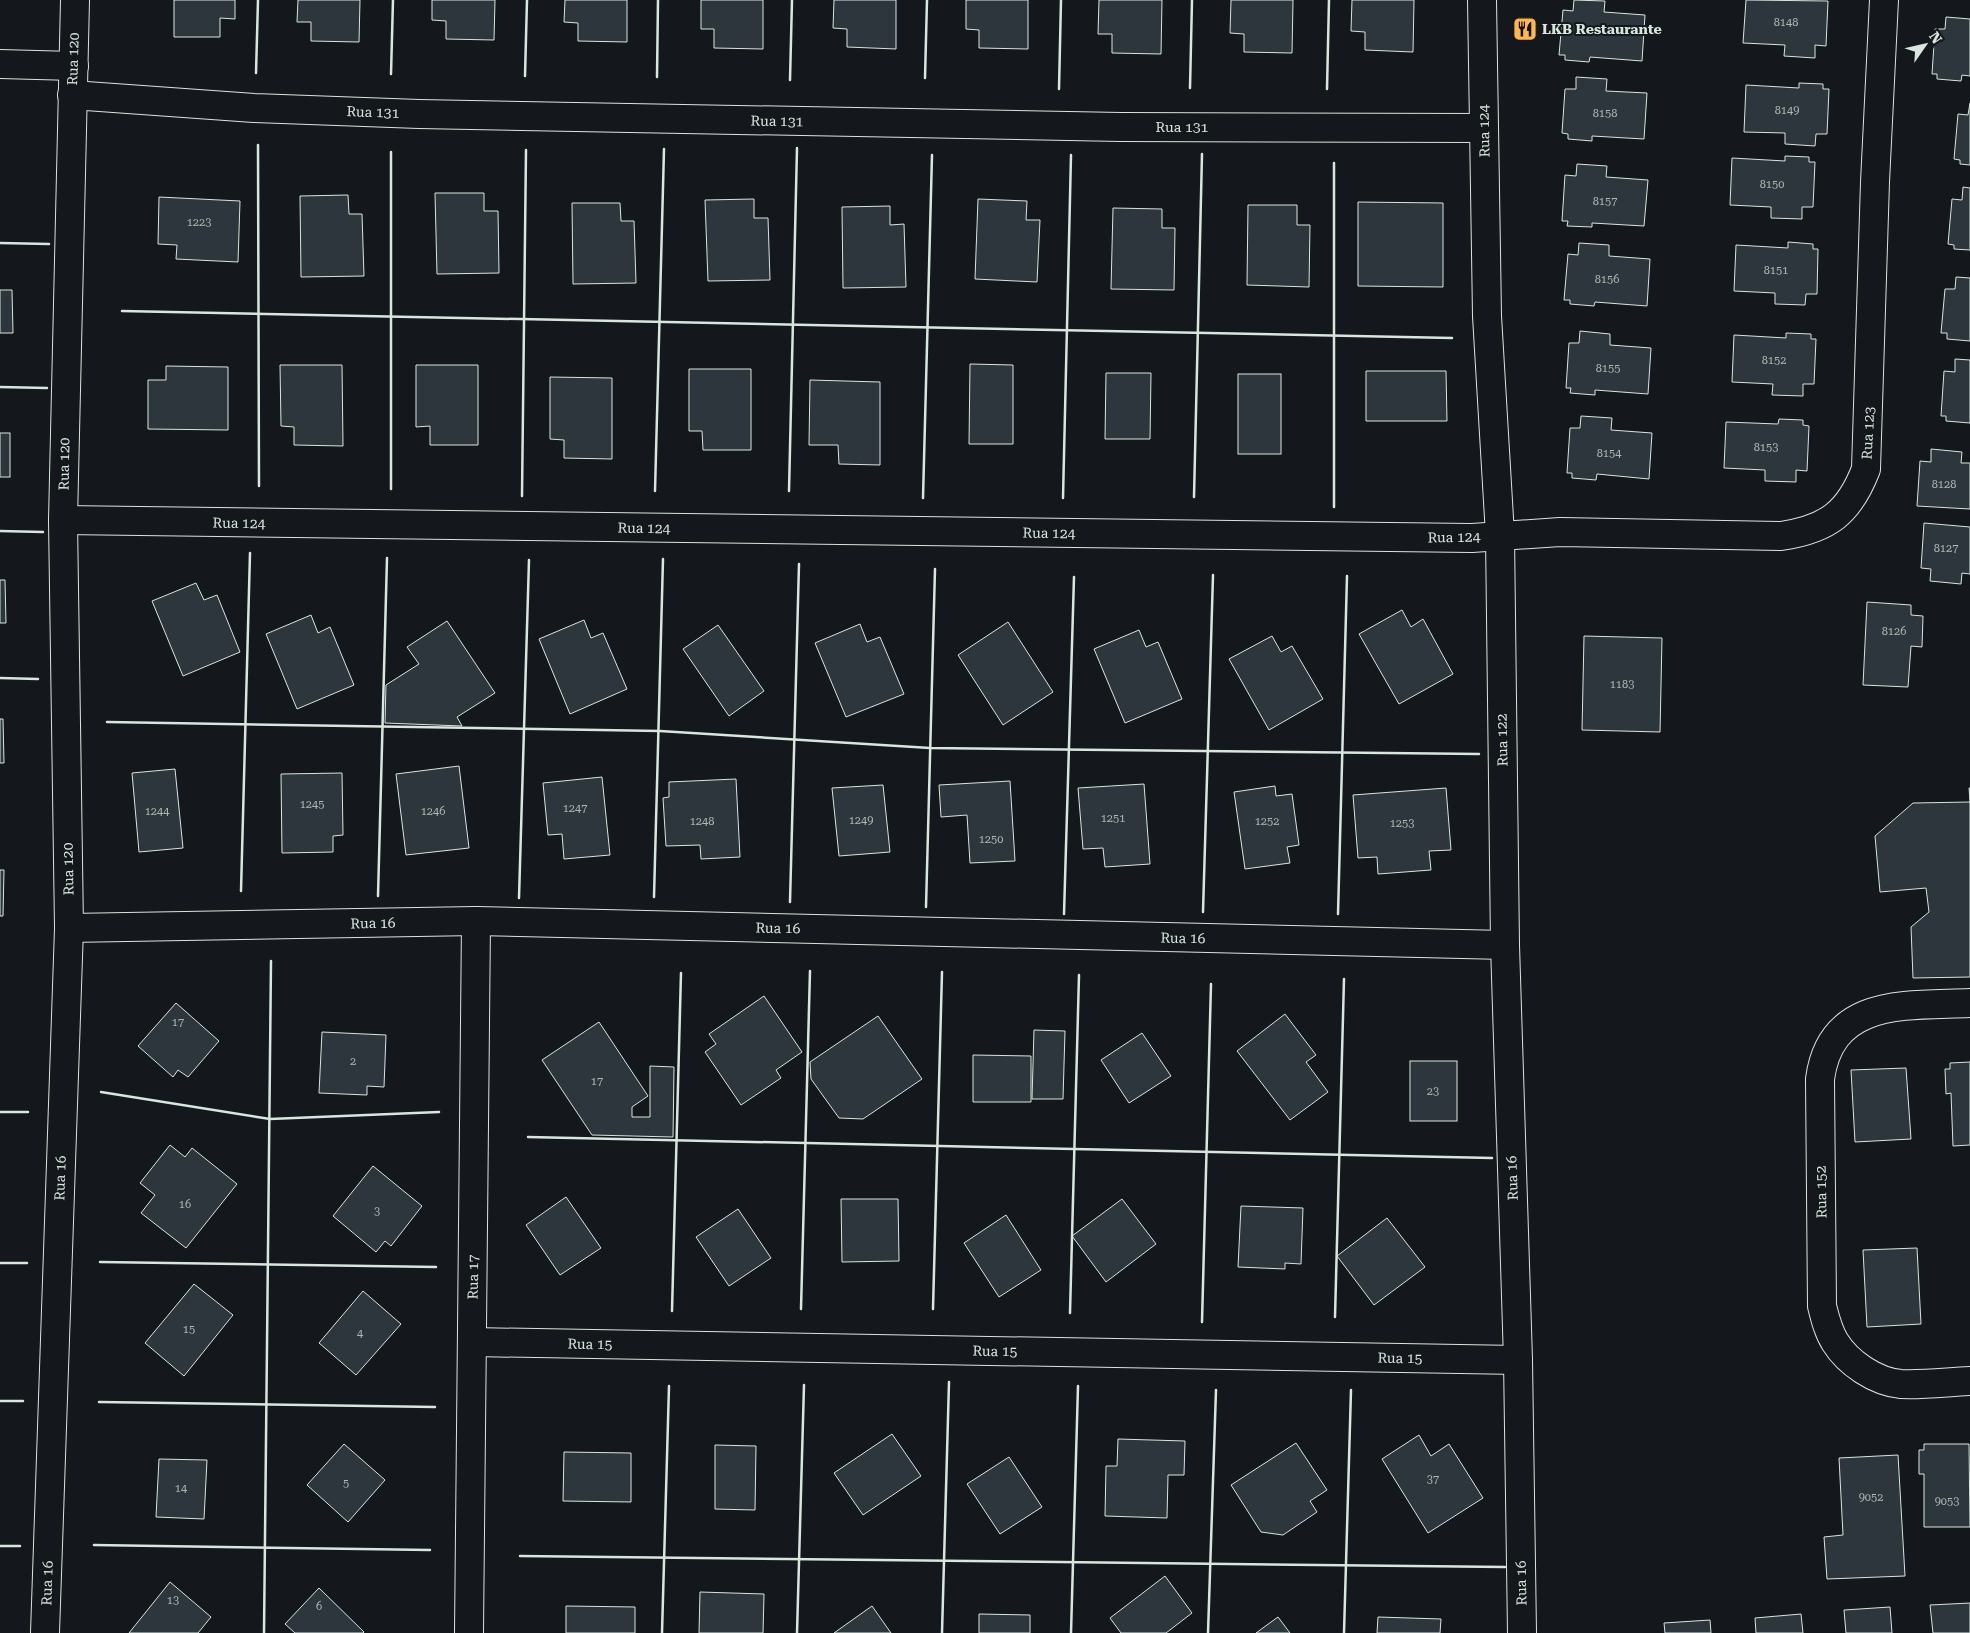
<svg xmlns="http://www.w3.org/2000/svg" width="1970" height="1633" font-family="'Roboto Serif',serif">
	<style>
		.building { fill: #2c363c; stroke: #d8e6dc }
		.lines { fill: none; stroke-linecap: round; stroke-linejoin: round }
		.street-casing { stroke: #d8e6dc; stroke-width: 30 }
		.secondary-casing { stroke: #d8e6dc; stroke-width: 30 }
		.street { stroke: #14181c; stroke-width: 28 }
		.secondary { stroke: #14181c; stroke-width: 28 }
		.wall { stroke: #d8e6dc; stroke-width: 2.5 }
		.labels { text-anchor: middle; stroke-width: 4; stroke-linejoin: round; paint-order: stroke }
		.number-label { font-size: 11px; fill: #adbab4 }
		.poi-label { font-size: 14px; font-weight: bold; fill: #d8e6dc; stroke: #14181c; text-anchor: start }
		.street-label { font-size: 14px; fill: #d8e6dc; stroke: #14181c }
	</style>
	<rect width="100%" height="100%" fill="#14181c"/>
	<g class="building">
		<path d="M174,0H235V19L220,18V37H174Z"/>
		<path d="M298,0H360L359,42L311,41V22H297Z"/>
		<path d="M432,0H495L494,40L446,39V21L432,20Z"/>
		<path d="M565,0H627V42L578,41V23L564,22Z"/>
		<path d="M701,0H763V49L714,48V29H701Z"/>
		<path d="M834,0H896V49L847,47V29L833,28Z"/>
		<path d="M966,0H1028V49L979,48V30L966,29Z"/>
		<path d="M1099,0H1162L1161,54L1112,53V34H1098Z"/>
		<path d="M1231,0H1293L1292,53L1244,52V34L1230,33Z"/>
		<path d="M1352,0H1414L1413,52L1365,50V32L1351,31Z"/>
		<path d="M1574,0L1605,1L1604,12L1645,15L1642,61L1590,57L1589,62L1565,60V55H1559L1563,10L1573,11Z"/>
		<path d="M1746,0L1828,1L1826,46L1815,45V58L1784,56L1785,45L1743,43Z"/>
		<path d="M1946,17L1970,19V76L1962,75L1961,81L1937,79V74H1932L1935,29H1945Z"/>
		<path d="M1576,77L1607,79L1606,91L1647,93L1644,139L1592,136V141L1568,139V134L1562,133L1565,89H1576Z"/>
		<path d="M1799,83L1823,84V89H1829L1827,134H1816L1815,146L1785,144V133L1744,132L1746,85L1799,88Z"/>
		<path d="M1970,103V165L1960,164V160L1954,159L1958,114L1968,115Z"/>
		<path d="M1785,156L1809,157V162H1815L1813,207H1802V219L1771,218V207L1730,205L1732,158L1785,161Z"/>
		<path d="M1577,164L1607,166L1606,177L1648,180L1644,226L1592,223V227L1567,226L1568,221H1562L1565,175L1576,176Z"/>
		<path d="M1963,187L1970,188V250L1954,249V245L1948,244L1952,199L1962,200Z"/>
		<path d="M435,193H484V211H498L499,273L437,274Z"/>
		<path d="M348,195L349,214H362L364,276L301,277L300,196Z"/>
		<path d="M159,197L240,201L238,262L176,259L177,245L158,244Z"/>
		<path d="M754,199V218H768L770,280L708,281L705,200Z"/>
		<path d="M978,199L1027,201L1026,220H1040L1037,282L975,279Z"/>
		<path d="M1358,202L1443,203V287L1358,286Z"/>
		<path d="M572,203H620L621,221H634L636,283L573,284Z"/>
		<path d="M1248,205H1297V225H1310L1309,287L1247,285Z"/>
		<path d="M890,206V225L904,224L906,287L843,288L842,207Z"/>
		<path d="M1113,208L1162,209V228H1175L1174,290L1111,289Z"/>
		<path d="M1788,242L1813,244V249H1818L1817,294H1806L1805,305L1775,304V293L1734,291L1736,245L1788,248Z"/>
		<path d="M1579,243L1609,245V256L1650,259L1647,306L1595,302L1594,306L1570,304V300H1564L1568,254L1578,255Z"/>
		<path d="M1956,277L1970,278V341L1947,339V333H1941L1945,289H1955Z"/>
		<path d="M0,290H12L13,333H0Z"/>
		<path d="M1580,331L1610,334V345L1651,348L1648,394L1595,390V395L1570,393L1571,388H1566L1569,343H1579Z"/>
		<path d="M1786,333L1811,334V339H1816L1814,384H1803V396L1772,395L1773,384L1732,382L1734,335L1786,338Z"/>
		<path d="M1955,359L1970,360V423L1946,421V416H1941L1944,371L1955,372Z"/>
		<path d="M970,364L1013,365V444H969Z"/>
		<path d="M280,365H342L343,446L294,445V427L281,426Z"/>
		<path d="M416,365H478V445H430V426L416,427Z"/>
		<path d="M166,366L228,367V430L148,429V380H166Z"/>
		<path d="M689,369H751V450H703L702,431H689Z"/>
		<path d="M1366,371H1446L1447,421H1366Z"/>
		<path d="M1106,373H1151L1150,439H1105Z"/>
		<rect x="1238" y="374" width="43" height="80"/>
		<path d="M550,377L612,378V459L564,458V440L550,439Z"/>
		<path d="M810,380L880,382V465L839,464L838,445H809Z"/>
		<path d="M1581,416L1612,418L1611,430L1652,433L1649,479L1597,474L1596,480L1572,478V473H1567L1570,428H1580Z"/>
		<path d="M1779,419L1803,420V425L1809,426L1807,471L1796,470V482L1765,481V470L1724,468L1726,422L1778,424Z"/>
		<rect x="0" y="433" width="10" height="44"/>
		<path d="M1931,449L1962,452L1961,463H1970V509L1917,506L1920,461L1931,462Z"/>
		<path d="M1924,523L1970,527V574L1962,573L1961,584L1930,581L1931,569L1921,568Z"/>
		<path d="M0,580H5L6,623H0Z"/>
		<path d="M196,583L204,600L217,595L240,652L183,676L152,601Z"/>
		<path d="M1867,602L1911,605V615L1923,616L1922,647L1911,646L1908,687L1863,685Z"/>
		<path d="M1402,610L1411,627L1423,619L1453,674L1399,704L1359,634Z"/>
		<path d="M311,615L318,633L330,627L354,685L297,709L266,634Z"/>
		<path d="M584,620L591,638L603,633L627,689L570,714L539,639Z"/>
		<path d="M447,621L495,693L457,717L462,726L385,723L386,685L419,664L407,647Z"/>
		<path d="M1008,622L1053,692L1003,725L958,655Z"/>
		<path d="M860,624L867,642L880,637L904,694L846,717L815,643Z"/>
		<path d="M718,625L764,691L729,716L683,649Z"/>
		<path d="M1139,630L1146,647L1158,642L1182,699L1125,723L1094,649Z"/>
		<path d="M1272,636L1281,652L1292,646L1323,699L1269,730L1229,659Z"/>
		<path d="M1584,636L1662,638L1660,732L1582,730Z"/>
		<path d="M0,719H3L4,763H0Z"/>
		<path d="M459,766L469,848L406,855L396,774Z"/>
		<path d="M175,769L183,848L139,852L132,773Z"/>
		<path d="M342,773L343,835L333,836V852L282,853L281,774Z"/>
		<path d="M602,777L610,855L564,859L562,834L548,835L543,783Z"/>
		<path d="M736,779L740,857L701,859L700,845L666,846L663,798L669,797V782Z"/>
		<path d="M1010,781L1015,861L970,863L967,815L941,817L939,785Z"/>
		<path d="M1144,784L1150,864L1105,867L1103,848L1083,849L1078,788Z"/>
		<path d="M883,785L890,852L839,856L832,788Z"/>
		<path d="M1275,786L1276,796L1292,794L1299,845L1287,847L1290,863L1245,869L1234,792Z"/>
		<path d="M1446,788L1451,850L1429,851L1431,870L1378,874L1377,857L1358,858L1353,795Z"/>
		<path d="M1969,788H1970V977L1913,978L1911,927L1929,912L1926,888L1880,892L1875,836L1913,803L1970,802Z"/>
		<path d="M0,870H4L3,916H0Z"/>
		<path d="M764,996L802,1052L776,1070L781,1078L741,1105L705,1052L716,1044L709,1034Z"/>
		<path d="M176,1003L219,1041L188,1077L178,1070L173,1077L138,1046Z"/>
		<path d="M1285,1014L1316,1055L1306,1062L1328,1092L1290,1120L1237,1051Z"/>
		<path d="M878,1016L922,1079L863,1119L839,1118L811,1079L810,1062Z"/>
		<path d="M599,1022L648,1096L632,1107V1117H650V1066L674,1067L673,1137L592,1135L542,1060Z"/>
		<path d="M1034,1030L1065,1031L1063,1099H1032Z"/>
		<path d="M322,1032L386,1035L384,1087L367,1086V1095L319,1093Z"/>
		<path d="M1142,1033L1171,1076L1129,1103L1101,1060Z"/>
		<path d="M973,1055L1031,1056V1102H973Z"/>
		<rect x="1410" y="1061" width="47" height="60"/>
		<path d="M1970,1062V1145L1953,1146L1951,1093L1946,1094L1945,1069H1950V1063Z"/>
		<path d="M1906,1068L1911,1139L1855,1142L1851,1070Z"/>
		<path d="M170,1145L185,1157L192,1148L237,1184L186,1248L141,1213L155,1195L140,1183Z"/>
		<path d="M373,1166L422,1206L391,1246L385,1241L376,1252L333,1216Z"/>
		<path d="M566,1197L601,1248L560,1275L526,1225Z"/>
		<path d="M841,1199H898L899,1261L842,1262Z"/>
		<path d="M1122,1199L1156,1244L1106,1282L1072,1236Z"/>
		<path d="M1241,1206L1303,1208L1301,1264L1285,1263V1269L1238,1267Z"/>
		<path d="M738,1209L771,1258L729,1286L696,1237Z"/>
		<path d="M1006,1215L1041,1270L999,1297L964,1243Z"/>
		<path d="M1387,1218L1425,1267L1374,1305L1337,1256Z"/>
		<path d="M1917,1248L1921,1324L1867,1327L1863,1250Z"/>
		<path d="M194,1284L233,1315L184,1376L145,1343Z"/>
		<path d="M363,1291L401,1324L356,1375L319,1343Z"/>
		<path d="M892,1434L921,1476L863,1515L834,1473Z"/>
		<path d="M1419,1435L1431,1456L1449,1444L1483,1498L1428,1533L1382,1459Z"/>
		<path d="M1118,1439L1185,1441L1184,1475H1168L1167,1518L1105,1516L1106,1466H1117Z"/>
		<path d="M1296,1443L1327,1490L1310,1501L1317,1512L1283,1535L1261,1532L1231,1485Z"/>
		<path d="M344,1444L385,1480L348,1522L307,1485Z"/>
		<path d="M1924,1444H1969L1970,1527H1924V1474H1919V1450H1924Z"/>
		<path d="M715,1445L756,1446L755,1510L715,1509Z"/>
		<path d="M564,1452L631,1453V1502L563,1501Z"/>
		<path d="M1898,1455L1905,1576L1827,1579L1824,1537L1843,1535L1839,1458Z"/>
		<path d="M1009,1457L1042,1507L1000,1534L967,1484Z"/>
		<path d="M159,1459L207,1460L204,1519L156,1517Z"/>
		<path d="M1165,1576L1192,1613L1166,1633H1121L1110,1618Z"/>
		<path d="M170,1582L211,1617L198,1633H129Z"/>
		<path d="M319,1588L364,1632L363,1633H295L285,1624Z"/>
		<path d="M700,1592L764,1594L763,1633H699Z"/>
		<path d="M1970,1603V1633H1933L1930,1605Z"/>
		<path d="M566,1606L635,1607V1633H566Z"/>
		<path d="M872,1606L891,1633H834Z"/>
		<path d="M1890,1607L1892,1633H1846L1844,1610Z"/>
		<path d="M979,1614L1030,1615V1633H979Z"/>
		<path d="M1801,1614L1803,1633H1756L1755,1618Z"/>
		<path d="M1278,1617L1290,1633H1256Z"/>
		<path d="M1378,1617L1441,1619L1440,1633H1377Z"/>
		<path d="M1710,1620L1711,1633H1665L1664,1623Z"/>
	</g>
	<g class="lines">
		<g class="street-casing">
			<g id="street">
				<path d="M1482,0L1487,316L1500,535L1505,945L1518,1360L1522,1633"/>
				<path d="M0,64L74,66"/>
				<path d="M72,95L254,108L419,114L1121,127L1484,128"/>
				<path d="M63,520L1390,537L1472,538L1560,532L1781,536C1828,529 1849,513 1866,469L1875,182L1884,0"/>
				<path d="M69,928L476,921L1505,945"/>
				<path d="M1970,1003C1907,1006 1831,997 1820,1079L1822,1306C1825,1318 1828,1331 1835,1342C1848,1363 1876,1382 1901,1384C1924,1385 1947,1382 1970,1381"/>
				<path d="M473,1342L1518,1360"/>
				<path d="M469,1633L476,921"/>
			</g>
		</g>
		<g class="secondary-casing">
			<path id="secondary" d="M45,1633L69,928L63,520L75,0"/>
		</g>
		<use href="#street" class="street"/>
		<use href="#secondary" class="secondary"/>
		<g class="wall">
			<path d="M256,73L258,0"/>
			<path d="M391,74L393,0"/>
			<path d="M525,76L527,0"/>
			<path d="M657,77L658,0"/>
			<path d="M925,78L927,0"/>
			<path d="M790,80L792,0"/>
			<path d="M1190,88L1192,0"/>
			<path d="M1059,89L1061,0"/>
			<path d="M1327,89L1329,0"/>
			<path d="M258,145L259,486"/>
			<path d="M0,243L49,244"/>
			<path d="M122,311L1452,338"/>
			<path d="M0,387L47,388"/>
			<path d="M391,489V152"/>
			<path d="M655,491L664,149"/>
			<path d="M789,491L797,148"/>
			<path d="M522,496L526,150"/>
			<path d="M1194,497L1202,154"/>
			<path d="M923,498L932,155"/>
			<path d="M1063,498L1071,155"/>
			<path d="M1334,507V163"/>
			<path d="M0,531L43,532"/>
			<path d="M0,678L38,679"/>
			<path d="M107,722L660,731L930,748L1479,754"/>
			<path d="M241,891L250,553"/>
			<path d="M378,896L387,558"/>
			<path d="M654,897L663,559"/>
			<path d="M519,898L529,560"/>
			<path d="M790,902L799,564"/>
			<path d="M926,907L935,569"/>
			<path d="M1203,912L1213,575"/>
			<path d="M1064,914L1074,577"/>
			<path d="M1338,914L1347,576"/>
			<path d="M101,1092L270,1119L439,1112"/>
			<path d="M0,1112H28"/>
			<path d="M528,1137L1492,1158"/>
			<path d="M100,1262L436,1267"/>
			<path d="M0,1263H27"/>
			<path d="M801,1309L810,971"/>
			<path d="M933,1309L942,972"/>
			<path d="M672,1311L681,973"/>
			<path d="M1070,1313L1079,975"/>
			<path d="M1335,1317L1344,979"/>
			<path d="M1202,1322L1211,984"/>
			<path d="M0,1401H23"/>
			<path d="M99,1402L435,1407"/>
			<path d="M94,1545L430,1550"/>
			<path d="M0,1546H20"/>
			<path d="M520,1556L1505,1567"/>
			<path d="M264,1633L271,961"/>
			<path d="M662,1633L669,1386"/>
			<path d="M797,1633L804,1385"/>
			<path d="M942,1633L949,1382"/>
			<path d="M1071,1633L1078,1386"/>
			<path d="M1208,1633L1216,1390"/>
			<path d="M1344,1633L1351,1390"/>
		</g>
	</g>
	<defs>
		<g id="restaurant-square" transform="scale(1.25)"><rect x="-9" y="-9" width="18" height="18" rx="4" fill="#ffb74d" stroke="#14181c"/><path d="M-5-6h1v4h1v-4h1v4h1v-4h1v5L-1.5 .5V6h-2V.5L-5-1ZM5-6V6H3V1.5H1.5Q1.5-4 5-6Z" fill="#111"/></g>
	</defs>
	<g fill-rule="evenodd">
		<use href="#restaurant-square" x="1525" y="29"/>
	</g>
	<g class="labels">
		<g class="number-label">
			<text x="1786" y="26">8148</text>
			<text x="1787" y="114">8149</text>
			<text x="1605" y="117">8158</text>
			<text x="1772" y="188">8150</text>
			<text x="1605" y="205">8157</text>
			<text x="199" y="226">1223</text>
			<text x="1776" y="274">8151</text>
			<text x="1607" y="283">8156</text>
			<text x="1774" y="364">8152</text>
			<text x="1608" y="372">8155</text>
			<text x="1766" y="451">8153</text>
			<text x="1609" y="457">8154</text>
			<text x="1944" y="488">8128</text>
			<text x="1946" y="552">8127</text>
			<text x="1894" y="635">8126</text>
			<text x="1622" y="688">1183</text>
			<text x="312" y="808">1245</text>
			<text x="575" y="812">1247</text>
			<text x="157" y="815">1244</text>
			<text x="433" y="815">1246</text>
			<text x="1113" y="822">1251</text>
			<text x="861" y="824">1249</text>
			<text x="702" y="825">1248</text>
			<text x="1267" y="825">1252</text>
			<text x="1402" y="827">1253</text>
			<text x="991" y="843">1250</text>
			<text x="178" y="1026">17</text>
			<text x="353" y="1065">2</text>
			<text x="597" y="1085">17</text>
			<text x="1433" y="1095">23</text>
			<text x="185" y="1208">16</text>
			<text x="377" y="1215">3</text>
			<text x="189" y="1333">15</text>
			<text x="360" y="1337">4</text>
			<text x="1433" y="1483">37</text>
			<text x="346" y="1487">5</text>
			<text x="181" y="1492">14</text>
			<text x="1871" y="1501">9052</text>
			<text x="1947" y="1505">9053</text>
			<text x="173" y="1604">13</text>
			<text x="319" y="1610">6</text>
		</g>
		<g class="poi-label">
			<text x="1542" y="34">LKB Restaurante</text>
		</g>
		<g class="street-label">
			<text transform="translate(73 59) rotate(-88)" y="5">Rua 120</text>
			<text transform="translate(373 112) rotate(2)" y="5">Rua 131</text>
			<text transform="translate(777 121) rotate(1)" y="5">Rua 131</text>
			<text x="1182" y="132">Rua 131</text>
			<text transform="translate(1484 131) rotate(-91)" y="5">Rua 124</text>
			<text transform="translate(1868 433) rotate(-87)" y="5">Rua 123</text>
			<text transform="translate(64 464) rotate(-89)" y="5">Rua 120</text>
			<text transform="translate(239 523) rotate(1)" y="5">Rua 124</text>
			<text transform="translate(644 528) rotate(1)" y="5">Rua 124</text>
			<text transform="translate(1049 533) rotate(1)" y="5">Rua 124</text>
			<text transform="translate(1454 537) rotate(-1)" y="5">Rua 124</text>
			<text transform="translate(1502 740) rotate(-91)" y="5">Rua 122</text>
			<text transform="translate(68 869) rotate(-91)" y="5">Rua 120</text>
			<text transform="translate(373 923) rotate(-1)" y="5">Rua 16</text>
			<text transform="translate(778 928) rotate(1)" y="5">Rua 16</text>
			<text transform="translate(1183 938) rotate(1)" y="5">Rua 16</text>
			<text transform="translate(60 1178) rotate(-88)" y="5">Rua 16</text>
			<text transform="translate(1512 1178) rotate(-92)" y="5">Rua 16</text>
			<text transform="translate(1821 1192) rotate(-91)" y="5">Rua 152</text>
			<text transform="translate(473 1277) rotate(-89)" y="5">Rua 17</text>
			<text transform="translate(590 1344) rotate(1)" y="5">Rua 15</text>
			<text transform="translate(995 1351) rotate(1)" y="5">Rua 15</text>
			<text transform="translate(1400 1358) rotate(1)" y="5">Rua 15</text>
			<text transform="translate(47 1583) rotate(-88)" y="5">Rua 16</text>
			<text transform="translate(1521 1583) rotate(-91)" y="5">Rua 16</text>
		</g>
	</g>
	<g transform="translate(1925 45) rotate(56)" stroke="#14181c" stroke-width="4" paint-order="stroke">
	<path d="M0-4L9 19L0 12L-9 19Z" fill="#d8e6dc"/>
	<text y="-8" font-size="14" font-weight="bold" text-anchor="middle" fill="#d8e6dc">N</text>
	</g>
</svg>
